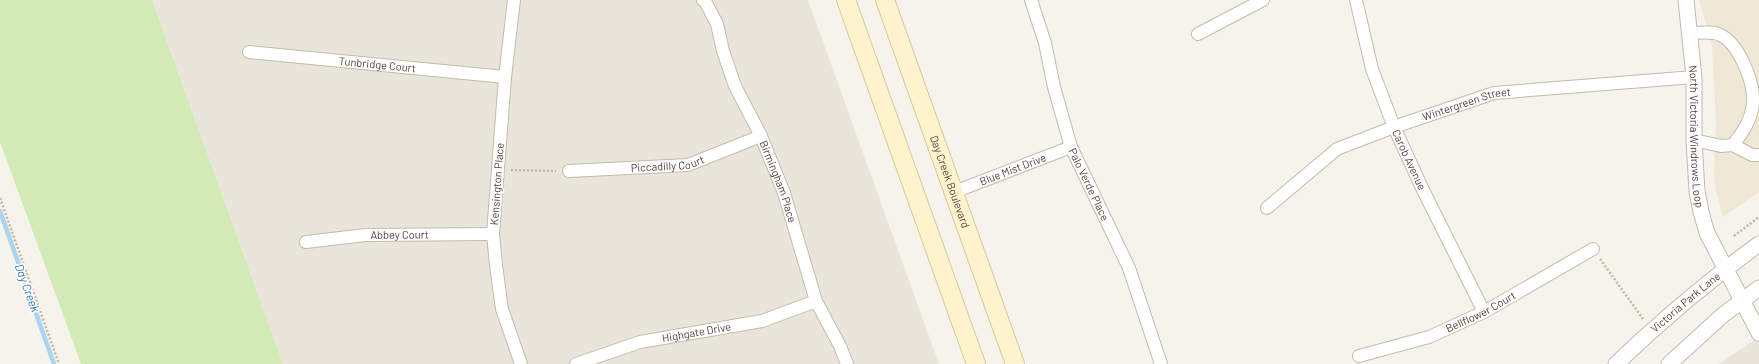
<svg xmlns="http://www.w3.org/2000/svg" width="1759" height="364" font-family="Barlow,sans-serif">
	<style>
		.residential { fill: #eae5da }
		.education { fill: #efe8d6 }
		.green { fill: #d2eab5 }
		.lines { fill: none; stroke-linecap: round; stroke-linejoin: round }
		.stream { stroke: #a9d4f2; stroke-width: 4.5 }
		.minor-casing { stroke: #c2bbae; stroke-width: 14 }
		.tertiary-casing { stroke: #c2bbae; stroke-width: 17 }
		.secondary-casing { stroke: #d6c79b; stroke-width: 20 }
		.path { stroke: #c4b79f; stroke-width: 2.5; stroke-dasharray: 2 2; stroke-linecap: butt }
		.minor { stroke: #fff; stroke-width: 12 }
		.tertiary { stroke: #fff; stroke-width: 15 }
		.secondary { stroke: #fff3cd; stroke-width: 18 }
		.labels { text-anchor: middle; stroke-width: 3.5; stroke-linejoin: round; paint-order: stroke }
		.street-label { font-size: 11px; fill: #4b4439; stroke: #fff }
		.water-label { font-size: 12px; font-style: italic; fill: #2e7ab2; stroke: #fff }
	</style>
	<rect width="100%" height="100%" fill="#f6f3ec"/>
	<g class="residential">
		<path d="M152,0H808L939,364H283Z"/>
		<path d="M1759,337V364H1719Z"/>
	</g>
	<path class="education" d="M1699,0H1759V192L1723,217L1716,191L1714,173L1716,122L1712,46Z"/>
	<path class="green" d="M0,0H152L283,364H81L0,142Z"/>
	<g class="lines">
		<path class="stream" d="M0,211L54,364"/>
		<g class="minor-casing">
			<g id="minor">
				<path d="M514,0L505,77L493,234L496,265L502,309L521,364"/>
				<path id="s1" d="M703,0L705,1L717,24L723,51L735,86L761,136L784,193L816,301L840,346L847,364"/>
				<path id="s2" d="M1031,0L1045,43L1054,87L1071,147L1129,268L1161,364"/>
				<path id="s3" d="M1356,0L1372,69L1394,127L1423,190L1484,312"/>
				<path d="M1690,33C1699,33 1713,31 1720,35C1739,43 1755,84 1753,104C1751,120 1743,132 1733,145L1721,146L1694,140"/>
				<path d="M1198,34L1263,0"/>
				<path id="s4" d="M249,52L505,77"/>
				<path d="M1733,145L1752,155H1759"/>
				<path id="s5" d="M569,171L688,165L761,136"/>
				<path id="s6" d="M954,192L1071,147"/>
				<path id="s7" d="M1267,208L1337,149L1394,127L1494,93L1694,77"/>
				<path id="s8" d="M306,242L366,235L493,234"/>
				<path id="s9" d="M1359,356L1429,337L1484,312L1593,249"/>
				<path id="s10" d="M576,364L640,342L762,321L816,301"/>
			</g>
		</g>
		<g class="tertiary-casing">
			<g id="tertiary">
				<path id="s11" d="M1686,0L1694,77V140L1697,191L1701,212L1707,233L1759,333"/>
				<path id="s12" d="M1616,364C1661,321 1708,281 1759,244"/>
				<path d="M1669,364L1723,315L1759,288"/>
			</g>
		</g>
		<g class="secondary-casing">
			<g id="secondary">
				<path d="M846,0L976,364"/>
				<path id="s13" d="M885,0L1015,364"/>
			</g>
		</g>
		<g class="path">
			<path d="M511,170L556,171"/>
			<path d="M0,198L59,364"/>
			<path d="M1734,236L1759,217"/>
			<path d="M1600,259L1643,319"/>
		</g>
		<use href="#minor" class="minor"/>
		<use href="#tertiary" class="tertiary"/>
		<use href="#secondary" class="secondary"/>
	</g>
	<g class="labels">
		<g class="street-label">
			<text dy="4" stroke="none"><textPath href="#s4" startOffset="129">Tunbridge Court</textPath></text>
			<text dy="4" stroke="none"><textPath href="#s7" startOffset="229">Wintergreen Street</textPath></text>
			<text dy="4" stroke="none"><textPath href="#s11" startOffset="137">North Victoria Windrows Loop</textPath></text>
			<text dy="4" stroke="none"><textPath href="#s3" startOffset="169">Carob Avenue</textPath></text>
			<text dy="4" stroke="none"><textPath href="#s5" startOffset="99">Piccadilly Court</textPath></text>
			<text dy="4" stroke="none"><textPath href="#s6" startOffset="63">Blue Mist Drive</textPath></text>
			<text dy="4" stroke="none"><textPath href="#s1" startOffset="198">Birmingham Place</textPath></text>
			<text dy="4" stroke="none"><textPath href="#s13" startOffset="193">Day Creek Boulevard</textPath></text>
			<text transform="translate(497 184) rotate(-86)" y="4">Kensington Place</text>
			<text dy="4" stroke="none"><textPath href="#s2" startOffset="194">Palo Verde Place</textPath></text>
			<text dy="4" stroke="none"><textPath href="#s8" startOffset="94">Abbey Court</textPath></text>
			<text dy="4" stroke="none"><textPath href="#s12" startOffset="93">Victoria Park Lane</textPath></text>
			<text dy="4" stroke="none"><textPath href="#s9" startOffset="130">Bellflower Court</textPath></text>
			<text dy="4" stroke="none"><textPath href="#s10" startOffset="125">Highgate Drive</textPath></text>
		</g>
		<g class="water-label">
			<text transform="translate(27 288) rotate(70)" y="4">Day Creek</text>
		</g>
	</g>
</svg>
